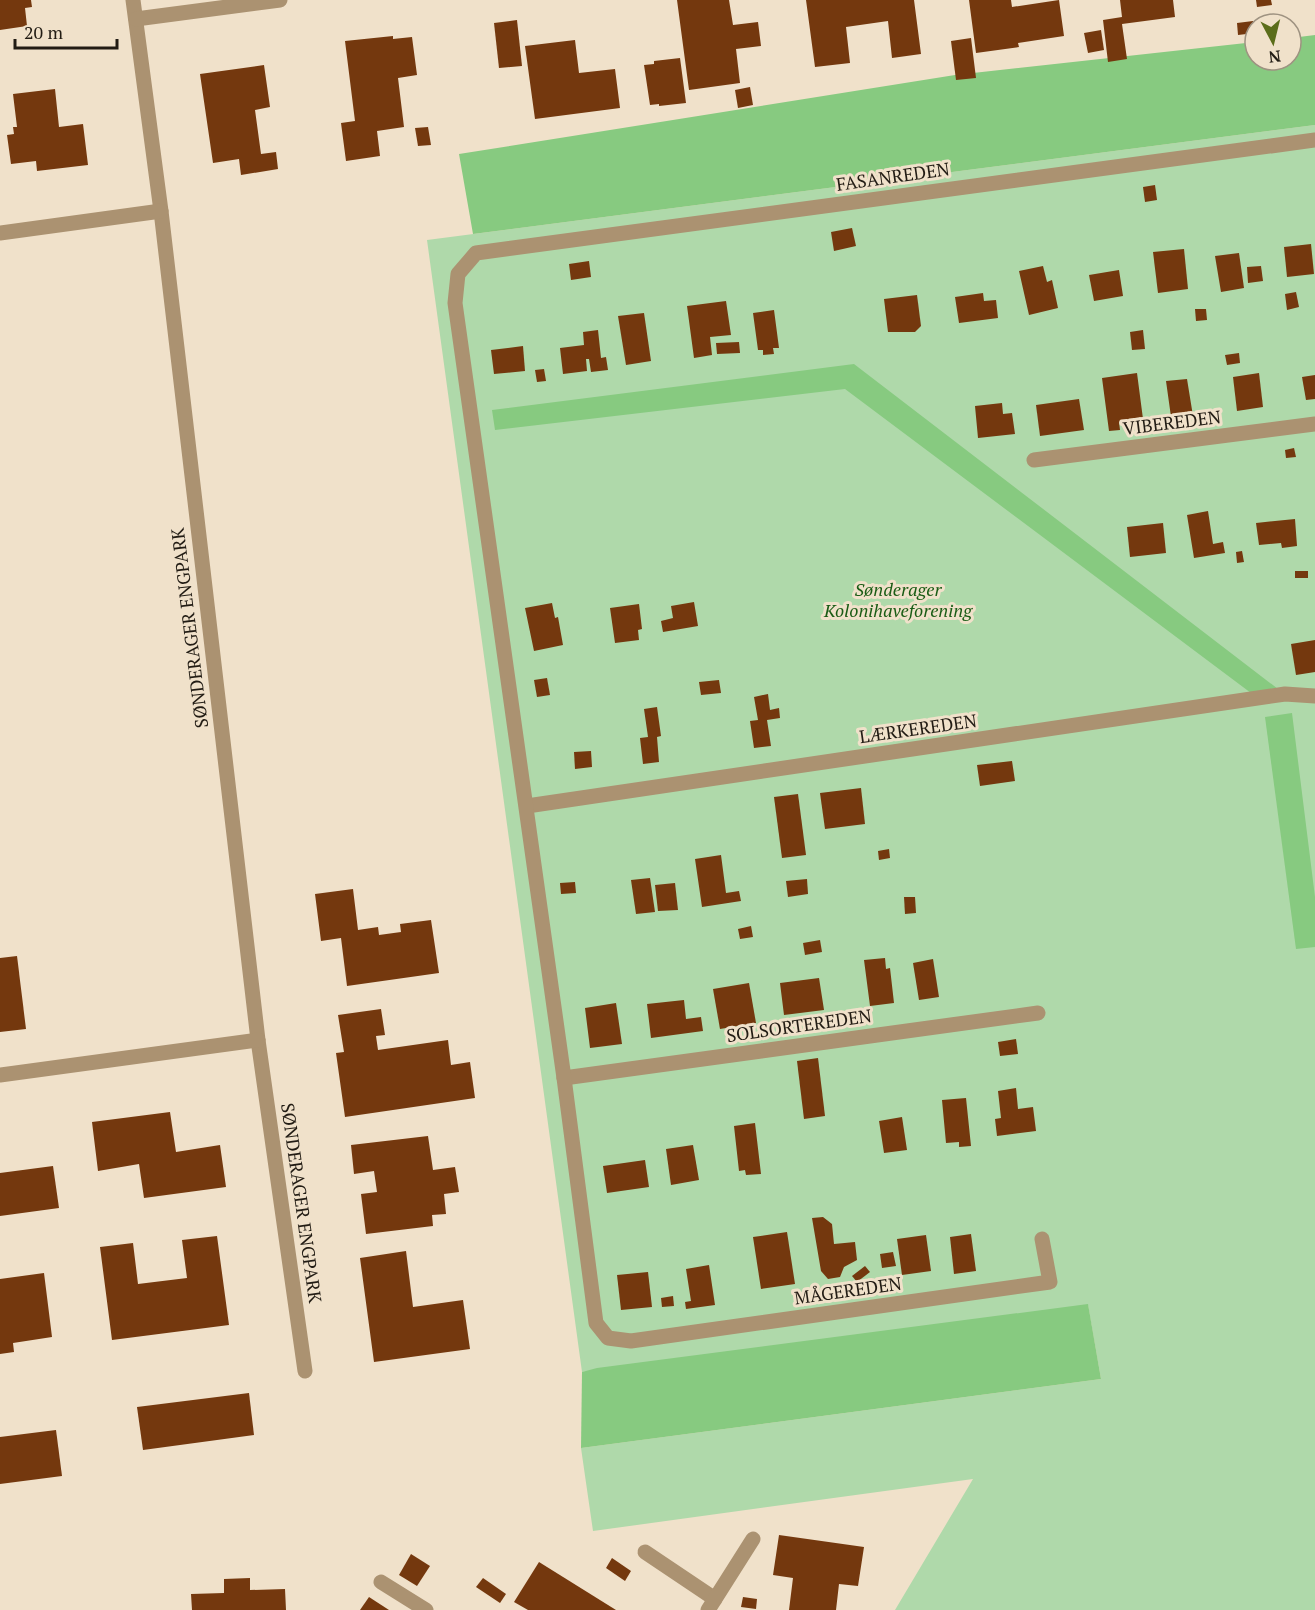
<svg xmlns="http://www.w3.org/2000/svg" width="1315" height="1610" font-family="'PT Serif',serif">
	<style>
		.green { fill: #afd9aa }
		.forest { fill: #87ca80 }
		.building { fill: #74380e }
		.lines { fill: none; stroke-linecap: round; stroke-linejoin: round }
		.service { stroke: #ab9271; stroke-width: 15 }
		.minor { stroke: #ab9271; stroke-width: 15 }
		.labels { text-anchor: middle; stroke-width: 6; stroke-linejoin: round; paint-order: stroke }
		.street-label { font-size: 18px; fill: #221c14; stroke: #f0e1ca }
		.park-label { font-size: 18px; font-style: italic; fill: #1a5c15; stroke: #f0e1ca }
	</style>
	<rect width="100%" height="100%" fill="#f0e1ca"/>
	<path class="green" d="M1315,125V1610H895L973,1479L593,1531L581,1448L1101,1379L1088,1305L582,1372L427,240Z"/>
	<g class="forest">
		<path d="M1315,35V125L473,234L459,154L955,75L1255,42V60H1291V38Z"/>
		<path d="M854,364L1278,689L1251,693L845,389L495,430L492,410Z"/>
		<path d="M1292,713L1315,897V947L1296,949L1265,717Z"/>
		<path d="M1088,1304L1101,1379L581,1448L582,1372L597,1368Z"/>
	</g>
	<g class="building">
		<path d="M0,0H31L32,7L25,8L27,26L0,30Z"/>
		<path d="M677,0H729L733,25L758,22L761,46L736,49L740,83L689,90Z"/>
		<path d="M806,0H914L921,54L892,58L888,21L846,27L850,63L815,67Z"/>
		<path d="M969,0H1011L1012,7L1059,0L1064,36L1018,43L1019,47L976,53Z"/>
		<path d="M1120,0H1173L1175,17L1122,24L1127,59L1108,62L1103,20L1122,17Z"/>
		<path d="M1256,0H1271L1272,5L1257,7Z"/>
		<path d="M517,20L522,66L499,68L494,23Z"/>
		<path d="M1253,21L1255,33L1238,35L1237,23Z"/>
		<path d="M1101,30L1104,50L1088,53L1084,33Z"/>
		<path d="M393,36V39L412,37L417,75L398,78L404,127L377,131L380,156L346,161L341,123L355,121L345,41Z"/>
		<path d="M971,38L976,78L956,80L951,41Z"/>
		<path d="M575,40L579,73L615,69L620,108L535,119L525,46Z"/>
		<path d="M680,58L686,103L659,106V104L650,105L644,65L654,64V61Z"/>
		<path d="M264,65L270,107L255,110L261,154L276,152L278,169L241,175L239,159L213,163L200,74Z"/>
		<path d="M750,87L753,105L738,108L735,90Z"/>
		<path d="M55,89L59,127L83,124L88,165L37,171L36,161L11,164L7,135L14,134L13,127H17L13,94Z"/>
		<path d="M428,127L431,145L418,146L415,128Z"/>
		<path d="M1155,185L1157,200L1145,202L1143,187Z"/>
		<path d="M852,228L856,246L834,251L831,232Z"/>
		<path d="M1311,244L1314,274L1287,277L1284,247Z"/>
		<path d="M1184,249L1188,289L1158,293L1153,252Z"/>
		<path d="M1239,253L1244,288L1221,292L1215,256Z"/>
		<path d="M589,261L591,277L571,280L569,264Z"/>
		<path d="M1043,266L1047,282L1052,280L1058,308L1029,315L1019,271Z"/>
		<path d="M1261,266L1263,281L1248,283L1247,267Z"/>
		<path d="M1119,270L1123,296L1094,301L1089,275Z"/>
		<path d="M1296,292L1299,307L1287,310L1285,294Z"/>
		<path d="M983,293L984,301L996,300L998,318L959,323L955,297Z"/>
		<path d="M917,295L921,326L915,332H888L884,299Z"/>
		<path d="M726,301L731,335L710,337L712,355L694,358L687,306Z"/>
		<path d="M1195,309H1206L1207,320L1196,321Z"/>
		<path d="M774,310L779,348H773L774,354L763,355V350H758L753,313Z"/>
		<path d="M644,313L651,361L626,365L618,316Z"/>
		<path d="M598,330L601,358L606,357L608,370L591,372L589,359H586L587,371L563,374L560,348L584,345L583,332Z"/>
		<path d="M1143,330L1145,349L1132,350L1130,332Z"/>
		<path d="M739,342L740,353L717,354L716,343Z"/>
		<path d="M523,346L525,371L494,374L491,350Z"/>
		<path d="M1239,353L1240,363L1227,365L1225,355Z"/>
		<path d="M544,369L546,381L537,382L535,370Z"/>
		<path d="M1137,373L1143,419L1119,422L1120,430L1109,431L1102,378Z"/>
		<path d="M1259,373L1263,407L1237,411L1233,377Z"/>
		<path d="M1315,375V399L1306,400L1302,377Z"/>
		<path d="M1187,379L1193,416L1183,417L1184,422L1172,424L1166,381Z"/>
		<path d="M1079,399L1084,430L1040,436L1036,405Z"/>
		<path d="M1002,403L1003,414L1012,413L1015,434L978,438L975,406Z"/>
		<path d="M1294,448L1296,457L1286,458L1285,450Z"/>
		<path d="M1208,511L1213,544L1223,542L1225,553L1194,558L1187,515Z"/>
		<path d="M1295,519L1297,546L1282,548L1281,543L1259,545L1256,523Z"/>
		<path d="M1163,523L1166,553L1130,557L1127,527Z"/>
		<path d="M1242,551L1244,562L1237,563L1236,552Z"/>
		<rect x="1295" y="571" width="13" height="7"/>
		<path d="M694,602L698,626L663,632L661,621L673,618L671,606Z"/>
		<path d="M552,603L555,618L558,617L563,645L534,651L525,608Z"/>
		<path d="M639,604L642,629L638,630L639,640L615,643L610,608Z"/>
		<path d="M1315,640V672L1296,675L1291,644Z"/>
		<path d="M547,678L550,695L537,697L534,680Z"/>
		<path d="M719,680L721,693L701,695L699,682Z"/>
		<path d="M768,694L770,710L779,708L780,718L767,720L771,746L754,748L750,721L758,720L754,697Z"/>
		<path d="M657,707L661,736L657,737L659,762L643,764L640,738L648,737L644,709Z"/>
		<path d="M591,751L592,767L575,769L574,752Z"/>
		<path d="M1012,761L1015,781L980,786L977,765Z"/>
		<path d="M861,788L865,824L825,829L820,793Z"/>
		<path d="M798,794L806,855L782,858L774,797Z"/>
		<path d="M889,849L890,858L879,860L878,851Z"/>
		<path d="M721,855L726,893L739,891L741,901L702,907L695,859Z"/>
		<path d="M650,878L655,912L636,914L631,880Z"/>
		<path d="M807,879L808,894L788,897L786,881Z"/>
		<path d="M575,882L576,893L561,894L560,883Z"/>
		<path d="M675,883L678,910L658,911L655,885Z"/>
		<path d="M353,889L358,930L378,927L379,935L401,932L400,924L431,920L439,973L347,986L341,938L321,941L315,894Z"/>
		<path d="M904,897H915L916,913L905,914Z"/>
		<path d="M751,926L753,937L740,939L738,929Z"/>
		<path d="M820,940L822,952L805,955L803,943Z"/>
		<path d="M17,956L26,1029L0,1032V958Z"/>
		<path d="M885,958L886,969L890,968L894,1003L870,1006L864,960Z"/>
		<path d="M933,959L939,997L919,1000L913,963Z"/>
		<path d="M819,978L824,1010L784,1015L780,983Z"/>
		<path d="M749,983L756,1023L720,1029L713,989Z"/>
		<path d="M684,1000L686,1019L701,1017L703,1031L651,1038L647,1004Z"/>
		<path d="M616,1003L622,1044L590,1048L585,1008Z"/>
		<path d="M381,1009L385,1035L376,1036L378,1050L448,1040L451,1065L470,1062L475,1098L345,1117L336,1053L344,1052L338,1015Z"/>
		<path d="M1016,1039L1018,1054L1000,1056L998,1042Z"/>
		<path d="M818,1058L825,1116L804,1119L797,1061Z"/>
		<path d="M1016,1088L1018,1109L1033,1107L1036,1131L997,1136L995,1119L1001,1118L998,1091Z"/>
		<path d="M966,1098L971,1146L959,1147V1142L946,1143L942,1100Z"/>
		<path d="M170,1112L176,1152L220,1145L226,1187L144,1198L139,1164L98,1171L92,1122Z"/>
		<path d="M902,1117L907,1150L884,1153L879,1121Z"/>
		<path d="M755,1123L761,1174L746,1175L745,1170L739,1171L734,1126Z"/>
		<path d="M428,1136L433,1170L455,1167L459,1192L444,1194L446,1214L432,1215L433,1226L366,1234L361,1194L377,1192L374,1171L354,1174L351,1145Z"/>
		<path d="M693,1145L699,1180L671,1185L666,1149Z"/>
		<path d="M645,1160L649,1187L607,1193L603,1166Z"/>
		<path d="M53,1166L59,1208L0,1216V1173Z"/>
		<path d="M823,1217L832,1224L834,1244L855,1242L857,1260L844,1267L840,1277L828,1279L821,1271L812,1218Z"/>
		<path d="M787,1232L795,1284L761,1289L753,1237Z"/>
		<path d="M971,1234L976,1271L954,1274L950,1237Z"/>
		<path d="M926,1235L931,1271L902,1275L897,1239Z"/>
		<path d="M217,1236L229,1325L112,1340L100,1247L133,1243L138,1284L187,1278L182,1240Z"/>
		<path d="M406,1251L413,1307L463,1300L470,1349L374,1362L360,1258Z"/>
		<path d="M893,1252L896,1266L882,1268L880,1254Z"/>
		<path d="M709,1265L715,1305L686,1309L685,1302L691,1301L686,1269Z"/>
		<path d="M865,1266L870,1272L857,1282L852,1276Z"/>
		<path d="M648,1272L652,1307L621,1310L617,1275Z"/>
		<path d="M44,1273L52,1337L13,1343L14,1352L0,1354V1279Z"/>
		<path d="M673,1296L674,1306L662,1307L661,1298Z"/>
		<path d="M249,1393L254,1435L143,1450L137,1407Z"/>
		<path d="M56,1430L62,1476L0,1484V1437Z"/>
		<path d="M779,1535L864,1547L858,1586L839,1584L836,1610H789L793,1578L773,1575Z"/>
		<path d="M411,1554L430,1566L417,1586L399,1575Z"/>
		<path d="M612,1558L631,1571L625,1581L606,1568Z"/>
		<path d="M539,1562L616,1610H528L514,1602Z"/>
		<path d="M250,1578V1590L285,1589L286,1610H192L191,1594L224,1593V1579Z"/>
		<path d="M483,1578L506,1594L500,1603L476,1587Z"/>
		<path d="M369,1597L389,1610H360Z"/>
		<path d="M743,1597L757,1599L756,1609L741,1607Z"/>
	</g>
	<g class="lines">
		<g class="service">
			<path d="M1034,460L1315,424"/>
			<path d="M527,806L1285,694L1315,696"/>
			<path d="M564,1078L1038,1013"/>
			<path d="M1042,1239L1050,1282L631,1341L608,1338L596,1323L564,1078L455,303L458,274L476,253L1315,140"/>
		</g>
		<g class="minor">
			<path d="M133,0L161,211L258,1040L305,1371"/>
			<path d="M136,19L280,0"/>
			<path d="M0,233L161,211"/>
			<path d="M0,1075L258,1040"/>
			<path d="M645,1552L715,1599"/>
			<path d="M381,1582L426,1610"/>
			<path d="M708,1610L753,1539"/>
		</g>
	</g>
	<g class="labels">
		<g class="street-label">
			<text transform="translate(893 177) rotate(-8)" y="6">FASANREDEN</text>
			<text transform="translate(1172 423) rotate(-7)" y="6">VIBEREDEN</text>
			<text transform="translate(190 628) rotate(-97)" y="6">SØNDERAGER ENGPARK</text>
			<text transform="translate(918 729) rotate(-8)" y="6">LÆRKEREDEN</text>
			<text transform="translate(799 1026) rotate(-8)" y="6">SOLSORTEREDEN</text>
			<text transform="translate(301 1203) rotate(82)" y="6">SØNDERAGER ENGPARK</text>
			<text transform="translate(848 1291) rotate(-8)" y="6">MÅGEREDEN</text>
		</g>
		<g class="park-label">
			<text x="898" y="596">Sønderager<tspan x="898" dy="21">Kolonihaveforening</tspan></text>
		</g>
	</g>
	<g transform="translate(1273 42) rotate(173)"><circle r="28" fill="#f0e1ca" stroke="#9e9281" stroke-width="1.5"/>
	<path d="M0-4.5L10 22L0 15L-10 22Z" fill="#5b6d1a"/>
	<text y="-9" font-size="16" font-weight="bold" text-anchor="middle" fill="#221c14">N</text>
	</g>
	<path d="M15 39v9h102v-9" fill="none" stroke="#221c14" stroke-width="3"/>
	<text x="24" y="39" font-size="18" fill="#221c14" stroke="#f0e1ca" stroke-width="4.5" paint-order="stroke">20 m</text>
</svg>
